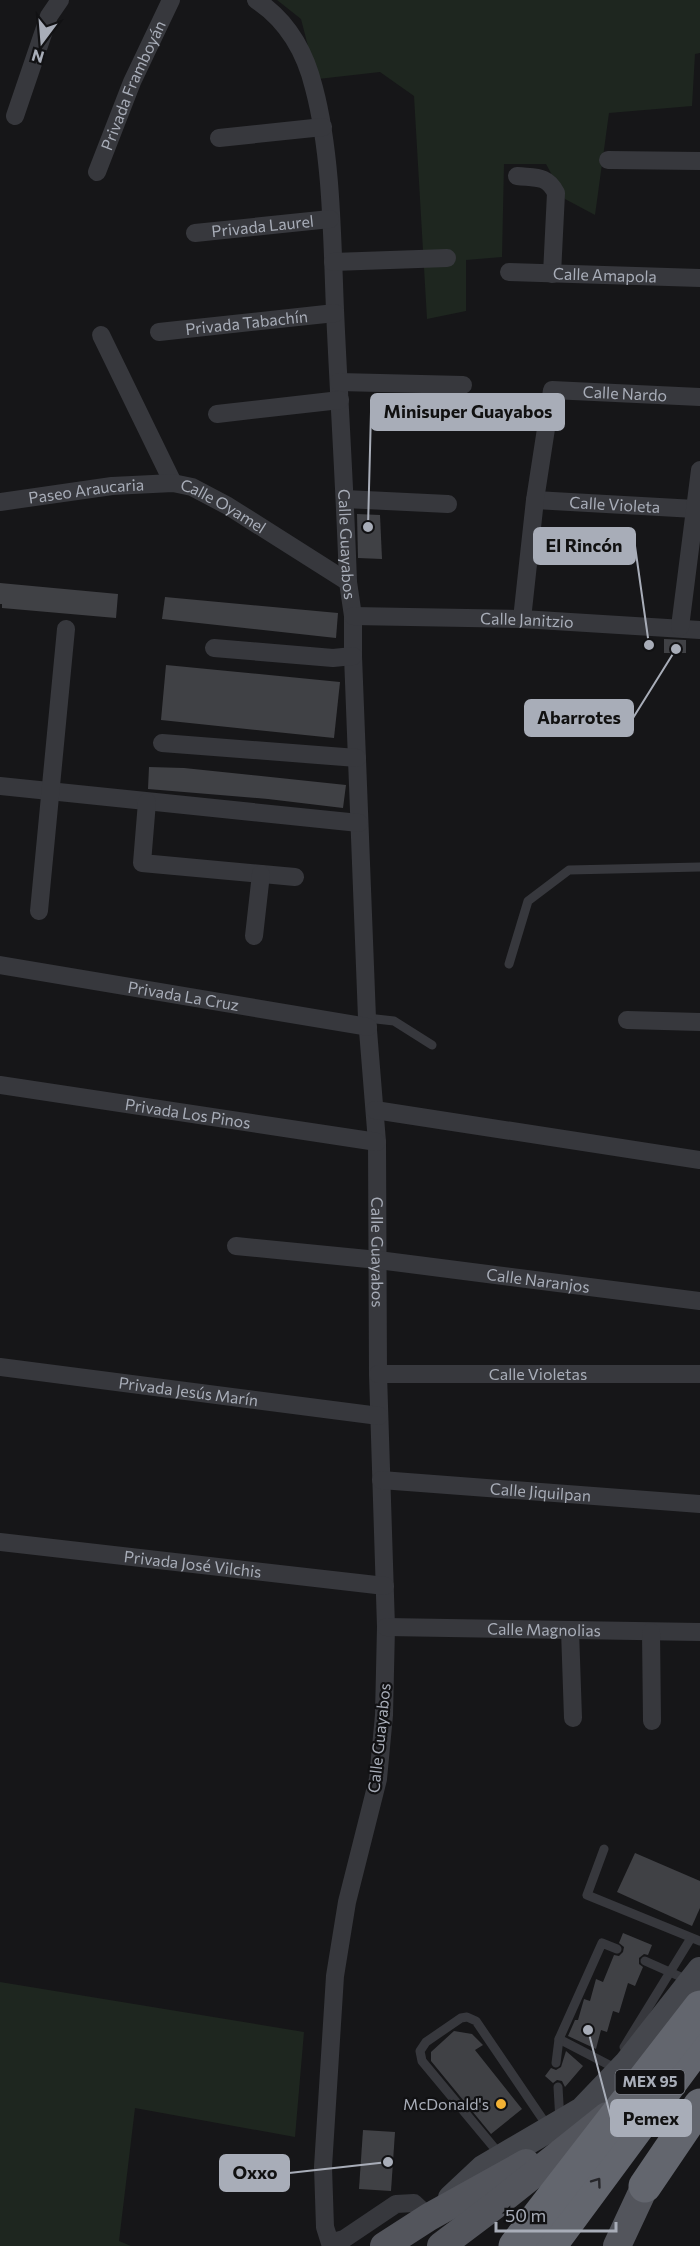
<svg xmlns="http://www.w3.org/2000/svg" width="700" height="2246" font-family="Commissioner,sans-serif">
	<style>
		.green { fill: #1e261f }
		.building { fill: #404145 }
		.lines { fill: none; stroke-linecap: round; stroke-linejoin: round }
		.lane { stroke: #37383d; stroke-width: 9 }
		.street { stroke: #37383d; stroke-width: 18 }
		.secondary { stroke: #45474d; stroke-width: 26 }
		.primary { stroke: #53555c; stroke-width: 28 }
		.highway { stroke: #63666e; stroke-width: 33 }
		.highway-bridge { stroke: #63666e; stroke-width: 33 }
		.oneway { stroke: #26262a }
		.poi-dot { fill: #f2b134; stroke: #111113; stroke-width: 2 }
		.labels { text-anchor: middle; stroke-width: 4.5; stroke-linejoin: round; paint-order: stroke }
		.shield { fill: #111113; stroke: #7b7e86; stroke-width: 1.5 }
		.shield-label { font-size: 15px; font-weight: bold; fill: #a8adb8 }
		.street-label { font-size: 16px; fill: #a8adb8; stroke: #111113 }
		.poi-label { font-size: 16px; fill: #a8adb8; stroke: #111113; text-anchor: end }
		.leader { fill: none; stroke: #a8adb8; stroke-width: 2 }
		.callout-dot { fill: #a8adb8; stroke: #111113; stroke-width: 2 }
		.callout { fill: #a8adb8; stroke: #a8adb8; stroke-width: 2 }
		.callout-label { font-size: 18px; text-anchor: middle; font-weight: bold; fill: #111 }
	</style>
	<rect width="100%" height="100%" fill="#161618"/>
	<g class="green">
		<path d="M277,0H700V53L695,54L692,106L609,113L595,215L565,199L546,164H504L502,257L466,260V311L427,319L414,96L380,72L318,79L309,50L301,19Z"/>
		<path d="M0,1982L304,2032L295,2137L135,2108L119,2241L131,2246H0Z"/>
	</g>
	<g class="building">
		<path d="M357,514L380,515L382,559L358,558Z"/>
		<path d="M0,583L118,594L116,618L2,608V604H0Z"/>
		<path d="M165,597L338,613L336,638L162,619Z"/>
		<path d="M664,639L686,640V653H664Z"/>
		<path d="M166,665L340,682L334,738L161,720Z"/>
		<path d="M149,767L184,768L346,785L343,808L268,799L148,789Z"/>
		<path d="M635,1853L700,1881V1908L692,1926L617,1892Z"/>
		<path d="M623,1933L652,1945L648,1955L644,1954L639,1958V1964L643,1967L635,1986L628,1983L619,2013L613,2011L607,2032L601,2030L596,2049L568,2036L575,2020H578L584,1999L590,2001L596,1979L603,1982L614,1955L619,1956L623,1952L624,1947L619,1943Z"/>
		<path d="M454,2031L472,2034L483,2045L475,2050L522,2109L491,2134L431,2061V2052Z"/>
		<path d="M566,2051L583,2066L565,2087L562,2081L557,2080L553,2083L545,2076L551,2068L556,2070L561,2067Z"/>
		<path d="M363,2130L395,2132L391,2191L359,2189Z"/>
	</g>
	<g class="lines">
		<g class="lane">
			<path d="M509,964L528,901L569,870L700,867"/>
			<path d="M367,1018L394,1021L432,1045"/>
			<path d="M604,1849L587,1895L700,1941"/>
			<path d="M645,1961L690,1981"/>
			<path d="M559,2039L611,2066"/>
			<path d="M631,2050L624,2047L691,1938"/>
			<path d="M556,2063L559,2039L602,1943L617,1949"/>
			<path d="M558,2087L560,2121"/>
			<path d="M501,2156L422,2061L420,2051L426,2042L461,2018L467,2017L476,2021L548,2127"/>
		</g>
		<g class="street">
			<path id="s1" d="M256,0C288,21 305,51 314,88C332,156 332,239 335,310C339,400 345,491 348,582L353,616V656L367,1018L377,1142L378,1374L386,1627L384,1715L378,1779L347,1902L335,1976L323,2167L325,2227L330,2243L344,2239L396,2204L414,2203L429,2217"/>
			<path d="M15,116L49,16L60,0"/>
			<path d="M219,138L323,127"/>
			<path d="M608,160L700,161"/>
			<path id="s2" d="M97,172L132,82L171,0"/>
			<path d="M517,176C536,178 547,175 556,193L552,274"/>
			<path id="s3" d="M195,233L330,219"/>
			<path d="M333,262L447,258"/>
			<path id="s4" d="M509,272L700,278"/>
			<path id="s5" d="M159,332L335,313"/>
			<path d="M101,335L173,483"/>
			<path d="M339,382L463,385"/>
			<path d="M217,414L340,400"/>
			<path d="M345,499L448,504"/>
			<path id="s6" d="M535,500L695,509"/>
			<path id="s7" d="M0,502L112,486L173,483L192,487L228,506L348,582"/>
			<path id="s8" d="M353,616L522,619L700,630"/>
			<path id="s9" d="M522,619L535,500L552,390L700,397"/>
			<path d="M680,627L700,470"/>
			<path d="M214,648L333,658L353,656"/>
			<path d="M162,743L357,758"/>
			<path d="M0,786L359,823"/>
			<path d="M147,802L142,863L295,877"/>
			<path d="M39,911L66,629"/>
			<path d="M254,936L261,874"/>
			<path id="s10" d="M0,965L368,1027"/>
			<path d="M627,1020L700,1022"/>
			<path id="s11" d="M0,1085L377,1142"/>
			<path d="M375,1110L700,1160"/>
			<path id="s12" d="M236,1246L378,1260L700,1301"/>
			<path id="s13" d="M0,1367L379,1416"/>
			<path id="s14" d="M378,1374H700"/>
			<path id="s15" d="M381,1480L700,1504"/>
			<path id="s16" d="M0,1542L385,1586"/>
			<path id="s17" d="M386,1627L700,1632"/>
			<path d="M570,1630L573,1718"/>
			<path d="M651,1632L652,1721"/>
		</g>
		<path class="secondary" d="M451,2198L483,2168L582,2110L627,2063L700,1970"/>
		<g class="primary">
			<path d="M384,2246L429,2217L526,2163"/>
			<path d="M441,2246L494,2206L607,2116"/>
			<path d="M617,2246L645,2186L658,2169"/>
		</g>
		<g class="highway">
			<path d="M645,2186L700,2105"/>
			<path d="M550,2246L700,2043"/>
		</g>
		<path class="highway-bridge" d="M515,2246L700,2007"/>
	</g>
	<defs><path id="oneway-chevron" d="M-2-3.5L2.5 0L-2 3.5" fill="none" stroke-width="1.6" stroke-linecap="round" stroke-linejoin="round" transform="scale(1.5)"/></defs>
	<use class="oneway" href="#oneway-chevron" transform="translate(597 2182) rotate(-54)"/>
	<circle class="poi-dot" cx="501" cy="2104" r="6"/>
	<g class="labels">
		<rect class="shield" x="615.5" y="2070" width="69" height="24" rx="4.5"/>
		<g class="shield-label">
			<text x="650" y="2087">MEX 95</text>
		</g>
		<g class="street-label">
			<text dy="6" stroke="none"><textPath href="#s2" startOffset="94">Privada Framboyán</textPath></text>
			<text dy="6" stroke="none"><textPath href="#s3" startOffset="68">Privada Laurel</textPath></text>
			<text dy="6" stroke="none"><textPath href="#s4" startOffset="96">Calle Amapola</textPath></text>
			<text dy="6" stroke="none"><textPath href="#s5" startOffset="88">Privada Tabachín</textPath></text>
			<text dy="6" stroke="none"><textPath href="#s9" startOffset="304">Calle Nardo</textPath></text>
			<text dy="6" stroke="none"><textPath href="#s7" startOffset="87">Paseo Araucaria</textPath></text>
			<text dy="6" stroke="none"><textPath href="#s6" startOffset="80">Calle Violeta</textPath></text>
			<text dy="6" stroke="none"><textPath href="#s7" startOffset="230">Calle Oyamel</textPath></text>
			<text dy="6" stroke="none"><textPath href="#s1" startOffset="566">Calle Guayabos</textPath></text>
			<text dy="6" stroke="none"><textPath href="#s8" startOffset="174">Calle Janitzio</textPath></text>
			<text dy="6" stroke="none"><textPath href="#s10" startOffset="186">Privada La Cruz</textPath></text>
			<text dy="6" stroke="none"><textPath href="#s11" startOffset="190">Privada Los Pinos</textPath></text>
			<text dy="6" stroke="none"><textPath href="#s1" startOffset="1275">Calle Guayabos</textPath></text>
			<text dy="6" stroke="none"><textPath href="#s12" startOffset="304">Calle Naranjos</textPath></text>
			<text dy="6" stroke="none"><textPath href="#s14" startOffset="160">Calle Violetas</textPath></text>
			<text dy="6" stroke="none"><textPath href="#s13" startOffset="190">Privada Jesús Marín</textPath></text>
			<text dy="6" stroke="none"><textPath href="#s15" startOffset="160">Calle Jiquilpan</textPath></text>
			<text dy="6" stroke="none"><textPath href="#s16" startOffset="194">Privada José Vilchis</textPath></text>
			<text dy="6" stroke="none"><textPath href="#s17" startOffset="158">Calle Magnolias</textPath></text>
			<text transform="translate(379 1738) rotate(-84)" y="6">Calle Guayabos</text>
		</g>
		<g class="poi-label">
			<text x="489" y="2110">McDonald's</text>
		</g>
	</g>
	<path class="leader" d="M368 527L371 412M649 645L635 546M676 649L633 718M588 2030L611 2118M388 2162L289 2173"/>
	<g class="callout-dot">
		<circle cx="368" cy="527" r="6"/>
		<circle cx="649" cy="645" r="6"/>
		<circle cx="676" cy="649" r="6"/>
		<circle cx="588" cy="2030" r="6"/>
		<circle cx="388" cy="2162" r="6"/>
	</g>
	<g class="callout">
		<rect x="371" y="394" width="193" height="36" rx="6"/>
		<rect x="534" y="528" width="101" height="36" rx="6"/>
		<rect x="525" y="700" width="108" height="36" rx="6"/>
		<rect x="611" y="2100" width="80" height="36" rx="6"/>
		<rect x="220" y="2155" width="69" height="36" rx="6"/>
	</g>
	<g class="callout-label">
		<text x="468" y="418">Minisuper Guayabos</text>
		<text x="584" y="552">El Rincón</text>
		<text x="579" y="724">Abarrotes</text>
		<text x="651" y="2125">Pemex</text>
		<text x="255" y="2179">Oxxo</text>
	</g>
	<g transform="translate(42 42) rotate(196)" stroke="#111113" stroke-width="4.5" paint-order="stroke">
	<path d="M0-4.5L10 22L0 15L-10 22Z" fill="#a8adb8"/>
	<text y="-9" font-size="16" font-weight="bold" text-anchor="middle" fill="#a8adb8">N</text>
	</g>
	<path d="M496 2222v9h120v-9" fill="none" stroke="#a8adb8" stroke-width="3"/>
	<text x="505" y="2222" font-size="18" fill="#a8adb8" stroke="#111113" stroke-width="4.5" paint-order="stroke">50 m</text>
</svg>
